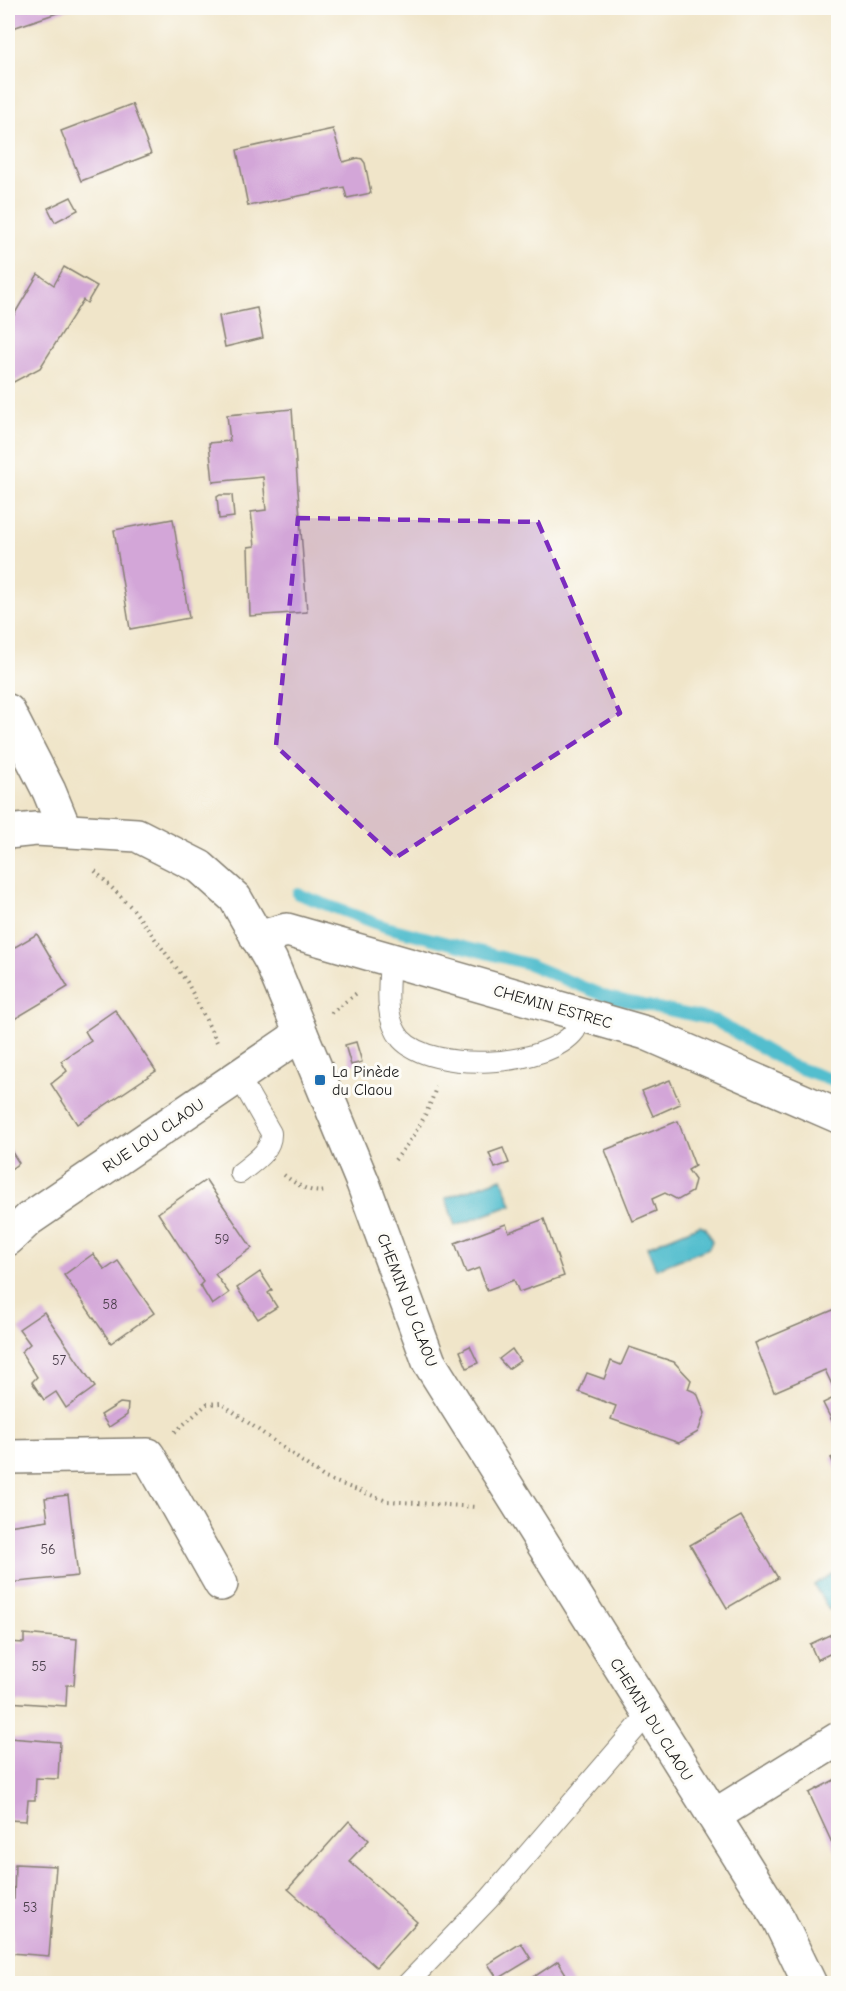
<svg xmlns="http://www.w3.org/2000/svg" width="846" height="1991" font-family="'Comic Neue',sans-serif">
	<style>
		.water { fill: #53bece; stroke: #386d75; stroke-width: 1.5 }
		.lines { fill: none; stroke-linecap: round; stroke-linejoin: round }
		.stream { stroke: #53bece; stroke-width: 12 }
		.building { fill: #d3a6d8 }
		.lane-casing { stroke: #868072; stroke-width: 22 }
		.street-casing { stroke: #868072; stroke-width: 36 }
		.path { stroke: #868072; stroke-width: 4; stroke-dasharray: 1.5 4.5; stroke-linecap: butt }
		.lane { stroke: #fff; stroke-width: 20 }
		.street { stroke: #fff; stroke-width: 33 }
		.marked { fill: #7b2cbf; fill-opacity: 0.2; stroke: #7b2cbf; stroke-width: 4.5; stroke-dasharray: 12 8; stroke-linejoin: round }
		.poi-dot { fill: #1f6fb2; stroke: #fdfcf7; stroke-width: 2 }
		.labels { text-anchor: middle; stroke-width: 6; stroke-linejoin: round; paint-order: stroke }
		.number-label { font-size: 14px; fill: #4a3e4b }
		.street-label { font-size: 16px; fill: #1c1c1c; stroke: #fdfcf7 }
		.poi-label { font-size: 16px; fill: #1c1c1c; stroke: #fdfcf7; text-anchor: start }
	</style>
	<rect width="100%" height="100%" fill="#fdfcf7"/>
	<filter id="ink" filterUnits="userSpaceOnUse"><feTurbulence type="fractalNoise" baseFrequency=".0167" numOctaves="2"/><feDisplacementMap in="SourceGraphic" scale="12" xChannelSelector="R" yChannelSelector="G"/><feConvolveMatrix kernelMatrix="1 2 1 2 8 2 1 2 1" color-interpolation-filters="sRGB"/></filter>
	<filter id="wash" filterUnits="userSpaceOnUse"><feTurbulence type="fractalNoise" baseFrequency=".008" numOctaves="4" result="noise"/><feDisplacementMap in="SourceGraphic" scale="24" xChannelSelector="R" yChannelSelector="G"/><feGaussianBlur stdDeviation="1.35" result="paint"/><feColorMatrix in="noise" values="0 0 0 0 0 0 0 0 0 0 0 0 0 0 0 0 0 1.4 0 .05"/><feComposite in="paint" operator="in"/></filter>
	<g filter="url(#wash)">
		<rect width="100%" height="100%" fill="#f0e5c9"/>
		<g class="water">
			<path d="M502,1178L512,1205L455,1226L446,1198Z"/>
			<path d="M700,1225L706,1228L712,1241L709,1248L656,1269L647,1247Z"/>
			<path d="M838,1570V1604L829,1610L814,1585Z"/>
		</g>
		<g class="lines">
			<path class="stream" d="M298,894L386,927L528,964L607,997L714,1020L790,1065L838,1082"/>
		</g>
		<g id="blocks">
			<g class="building">
				<path d="M8,8H72L10,29L11,31L8,33Z"/>
				<path d="M132,104L151,154L81,181L61,131Z"/>
				<path d="M333,129L343,162L358,158L362,159L365,163L371,193L347,198L344,187L248,206L237,150Z"/>
				<path d="M71,197L78,210L55,222L48,208Z"/>
				<path d="M64,267L97,286L87,303L83,300L40,368L8,385V325L38,274L54,285Z"/>
				<path d="M257,308L263,338L225,347L219,316Z"/>
				<path d="M292,409L307,612L250,616L248,547L255,546L251,512L266,510L263,477L213,482L209,443L230,441L227,415Z"/>
				<path d="M220,495H232L234,517L219,519L217,497Z"/>
				<path d="M173,519L189,618L130,629L114,530Z"/>
				<path d="M37,934L68,987L11,1021L8,1016V964L11,962L8,951Z"/>
				<path d="M115,1010L156,1071L77,1124L51,1084L67,1071L61,1061L91,1041L85,1031Z"/>
				<path d="M356,1042L362,1062L351,1065L345,1045Z"/>
				<path d="M670,1080L680,1104L653,1116L642,1091Z"/>
				<path d="M678,1121L695,1166L688,1170L695,1180L692,1192L678,1200L665,1193L652,1199L656,1211L633,1221L605,1150Z"/>
				<path d="M8,1146L19,1163L8,1171Z"/>
				<path d="M503,1148L509,1163L495,1168L489,1153Z"/>
				<path d="M206,1180L252,1248L215,1274L229,1293L212,1305L200,1285L203,1282L158,1213Z"/>
				<path d="M544,1219L564,1276L519,1292L514,1280L487,1290L479,1268L466,1273L455,1243L506,1224L509,1232Z"/>
				<path d="M93,1254L105,1270L118,1261L154,1313L111,1343L64,1275Z"/>
				<path d="M260,1272L272,1290L268,1293L277,1307L258,1319L237,1288Z"/>
				<path d="M838,1308V1389L835,1391L825,1370L774,1392L755,1343Z"/>
				<path d="M44,1312L95,1387L66,1408L56,1392L44,1400L32,1382L37,1377L21,1352L30,1344L19,1329Z"/>
				<path d="M470,1346L478,1363L467,1368L460,1351Z"/>
				<path d="M629,1347L674,1362L691,1380L688,1389L697,1393L705,1413L698,1432L679,1443L611,1419L616,1406L579,1392L587,1373L604,1379L611,1361L621,1365Z"/>
				<path d="M512,1349L520,1361L508,1369L499,1359Z"/>
				<path d="M838,1396V1433L823,1403Z"/>
				<path d="M120,1403L128,1404L127,1415L109,1427L101,1415Z"/>
				<path d="M838,1455V1473L831,1458Z"/>
				<path d="M68,1495L78,1576L8,1583V1546L10,1545L8,1526L48,1520L45,1498Z"/>
				<path d="M741,1516L778,1578L727,1608L690,1545Z"/>
				<path d="M838,1631V1650L817,1660L810,1644Z"/>
				<path d="M24,1634L77,1639L74,1685H67L66,1706L8,1702V1642L24,1643Z"/>
				<path d="M9,1738L60,1742L58,1779L36,1778L35,1800H28L26,1821L8,1820Z"/>
				<path d="M838,1778V1856L809,1793Z"/>
				<path d="M349,1821L369,1840L349,1861L417,1922L376,1967L288,1889Z"/>
				<path d="M15,1864L56,1866L49,1956L11,1953L12,1930H8V1899H14Z"/>
				<path d="M521,1943L531,1959L498,1979L488,1964Z"/>
				<path d="M558,1961L572,1984H523Z"/>
			</g>
		</g>
	</g>
	<g filter="url(#ink)">
		<use href="#blocks" fill-opacity="0" stroke="#868072" stroke-width="1.5"/>
		<g class="lines">
			<g class="lane-casing">
				<g id="lane">
					<path d="M390,959C389,985 383,1017 401,1039C432,1073 547,1068 575,1031C578,1026 579,1019 581,1014"/>
					<path d="M239,1077L271,1133C272,1151 253,1162 240,1173"/>
					<path d="M407,1984L489,1899L649,1713"/>
				</g>
			</g>
			<g class="street-casing">
				<g id="street">
					<path d="M8,711L49,791L65,830"/>
					<path d="M8,832L36,829L137,835L200,867L235,898L271,961L363,1183L429,1362L779,1920L810,1984"/>
					<path d="M257,938L287,930L646,1033L838,1116"/>
					<path d="M8,1239L29,1219L301,1034"/>
					<path d="M8,1457L148,1455L221,1584"/>
					<path d="M714,1816L838,1739"/>
				</g>
			</g>
			<g class="path">
				<path d="M95,871L133,909L187,982L218,1044"/>
				<path d="M331,1013L358,992"/>
				<path d="M395,1160C413,1138 428,1115 436,1087"/>
				<path d="M284,1175C296,1184 310,1194 326,1191"/>
				<path d="M175,1432L207,1404L221,1403L325,1478L387,1501L476,1507"/>
			</g>
			<use href="#lane" class="lane"/>
			<use href="#street" class="street"/>
		</g>
	</g>
	<path class="marked" d="M298,518L538,522L620,713L395,858L276,746Z"/>
	<rect class="poi-dot" x="314" y="1074" width="12" height="12" rx="3"/>
	<g class="labels">
		<g class="number-label">
			<text x="222" y="1244">59</text>
			<text x="110" y="1309">58</text>
			<text x="59" y="1365">57</text>
			<text x="48" y="1554">56</text>
			<text x="39" y="1671">55</text>
			<text x="30" y="1912">53</text>
		</g>
		<g class="street-label">
			<text transform="translate(553 1006) rotate(16)" y="6">CHEMIN ESTREC</text>
			<text transform="translate(153 1135) rotate(-34)" y="6">RUE LOU CLAOU</text>
			<text transform="translate(408 1300) rotate(69)" y="6">CHEMIN DU CLAOU</text>
			<text transform="translate(652 1719) rotate(58)" y="6">CHEMIN DU CLAOU</text>
		</g>
		<g class="poi-label">
			<text x="332" y="1077">La Pinède<tspan x="332" dy="18">du Claou</tspan></text>
		</g>
	</g>
	<rect width="846" height="1991" fill="none" stroke="#fdfcf7" stroke-width="30"/>
</svg>
